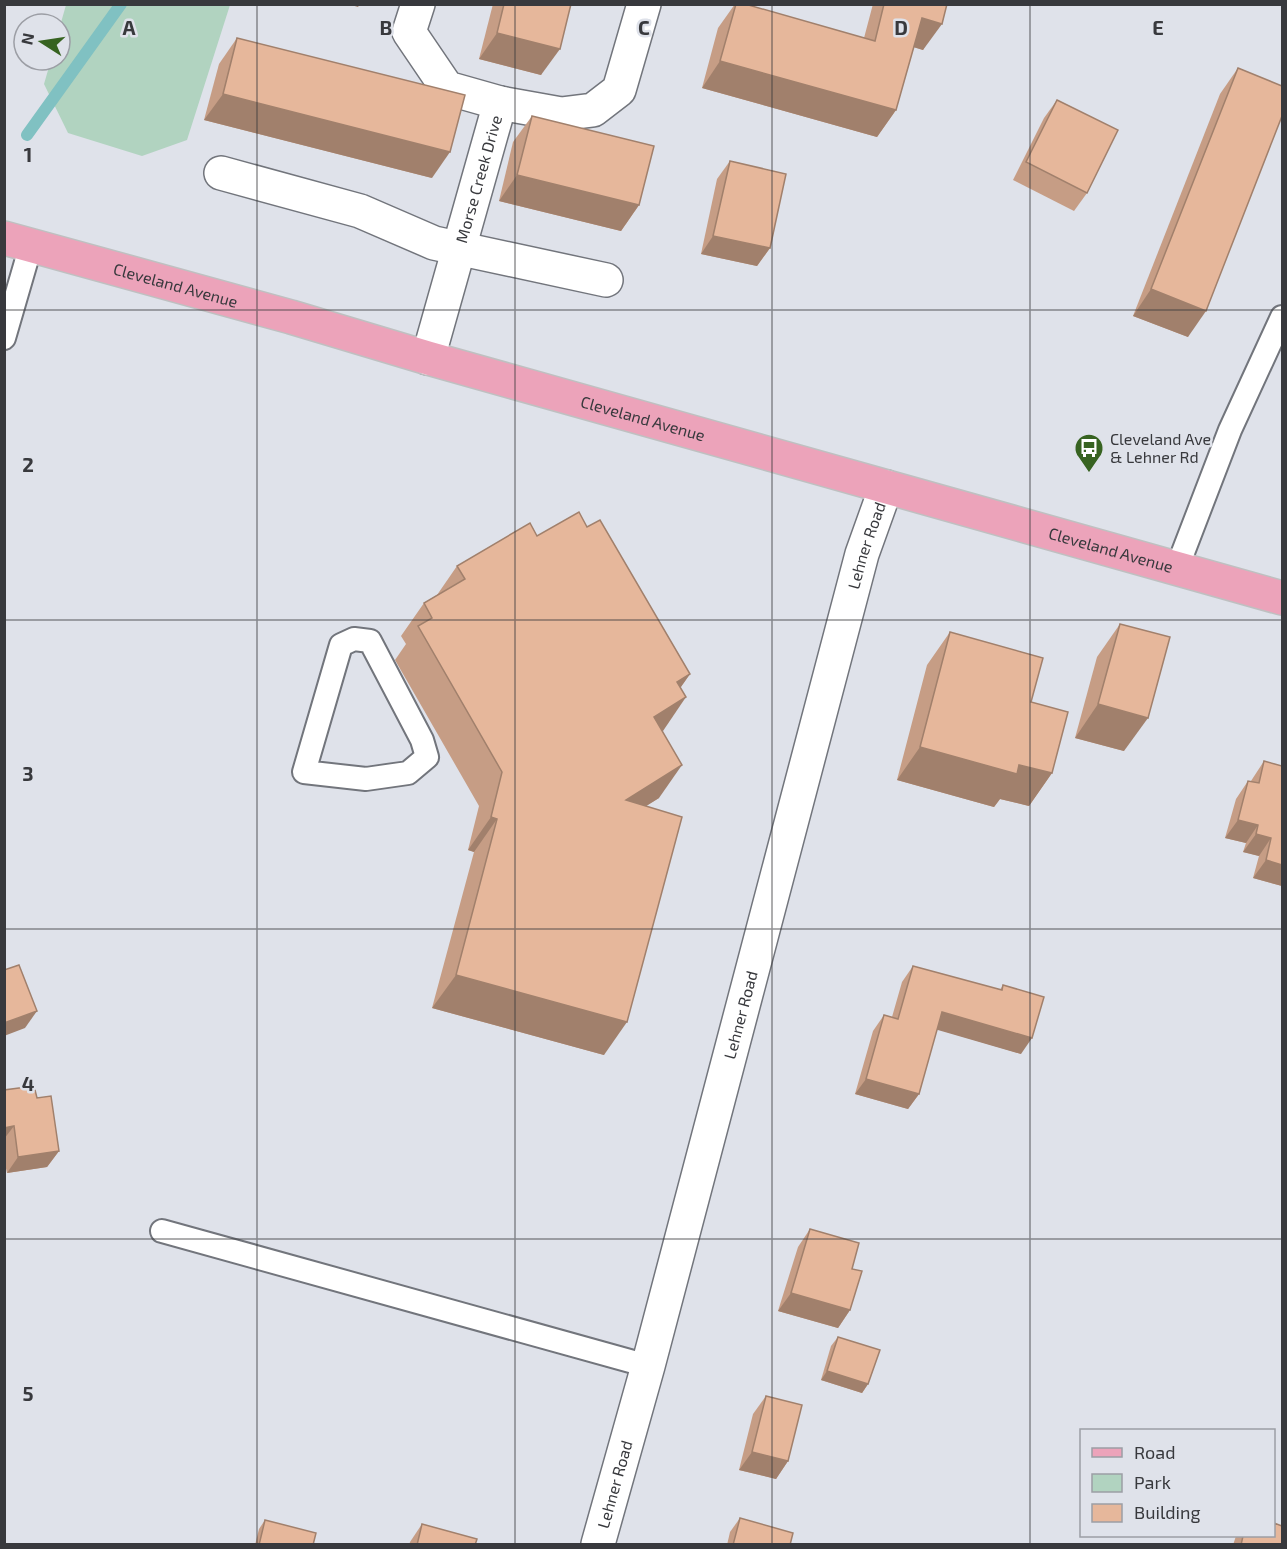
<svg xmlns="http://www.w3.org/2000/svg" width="1287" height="1549" font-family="'Exo 2',sans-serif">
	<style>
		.green { fill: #b1d3c0 }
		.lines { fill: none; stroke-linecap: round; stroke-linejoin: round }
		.stream { stroke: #80c1c2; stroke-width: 12 }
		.lane-casing { stroke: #72757c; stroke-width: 26 }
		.street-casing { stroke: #72757c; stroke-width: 36 }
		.primary-casing { stroke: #bfc0c1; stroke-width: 36 }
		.lane { stroke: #fff; stroke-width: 22 }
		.street { stroke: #fff; stroke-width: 33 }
		.primary { stroke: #eca3ba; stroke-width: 33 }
		.wall { fill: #c69d85 }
		.shaded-wall { fill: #a1806c }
		.building { fill: #e6b79b; stroke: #a1806c; stroke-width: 1.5 }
		.grid { fill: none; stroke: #38393d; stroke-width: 1.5; stroke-opacity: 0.55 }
		.labels { text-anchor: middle; stroke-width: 5; stroke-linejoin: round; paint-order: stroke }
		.street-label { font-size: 16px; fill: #38393d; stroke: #dfe2ea }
		.poi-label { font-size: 16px; fill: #38393d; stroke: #dfe2ea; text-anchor: start }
		.grid-label { font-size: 20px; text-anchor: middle; font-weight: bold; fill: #38393d; stroke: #dfe2ea; stroke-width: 5; stroke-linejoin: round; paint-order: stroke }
	</style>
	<rect width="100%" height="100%" fill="#dfe2ea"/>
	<path class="green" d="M66,5H230L187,140L142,156L68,133L44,84L51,60H60V26Z"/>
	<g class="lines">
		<path class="stream" d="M27,135L121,4"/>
		<g class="lane-casing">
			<g id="lane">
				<path d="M4,338L31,245"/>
				<path d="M1177,568L1230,430L1282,317"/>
				<path d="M354,639L370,641L422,740L427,757L408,773L366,779L304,772L341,645Z"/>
				<path d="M162,1231L648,1366"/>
			</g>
		</g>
		<g class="street-casing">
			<g id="street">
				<path d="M418,4L409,32L447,88L500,103L561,114L593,110L619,90L644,4"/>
				<path d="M221,173L360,211L434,243L606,280"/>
				<path id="s1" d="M428,358L500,103"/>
				<path id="s2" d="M598,1544L648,1366L862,554L886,487"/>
			</g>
		</g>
		<g class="primary-casing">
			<g id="primary">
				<path id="s3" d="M4,238L291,317L428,358L1282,598"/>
			</g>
		</g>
		<use href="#lane" class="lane"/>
		<use href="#street" class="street"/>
		<use href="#primary" class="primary"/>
	</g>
	<g class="wall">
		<path d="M493,4H571L541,75L479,59Z"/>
		<path d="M735,4L864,38L873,4H947L923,50L914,47L896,110L877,137L702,88L718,28Z"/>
		<path d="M237,38L432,178L204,120L219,64Z"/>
		<path d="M1238,68L1188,337L1133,316L1220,94Z"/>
		<path d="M1057,100L1087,193L1074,211L1013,180L1044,118Z"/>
		<path d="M532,116L639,205L621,231L499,201L513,142Z"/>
		<path d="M730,161L770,248L757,266L701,254L717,179Z"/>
		<path d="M587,527L690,674L680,688L662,731L659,798L646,806L604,1055L432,1008L474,852L468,850L479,806L395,660L406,644L401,636L424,603L437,595L457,566L537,536Z"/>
		<path d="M1120,624L1124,751L1075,738L1097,657Z"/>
		<path d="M950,632L1031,702L1052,773L1029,806L1000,799L994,807L897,780L927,665Z"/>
		<path d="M1264,761L1282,766V886L1253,878L1259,856L1243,852L1246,843L1225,838L1236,799L1248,781H1251Z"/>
		<path d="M913,966L1000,990L1003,985L1021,1054L937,1029L919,1094L908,1109L855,1094L873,1031L884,1015L892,1017L902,982Z"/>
		<path d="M4,1090L37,1098L59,1151L47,1167L7,1173L4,1159Z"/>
		<path d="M810,1229L852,1269L850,1310L838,1328L778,1311L798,1247Z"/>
		<path d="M838,1337L868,1384L862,1393L821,1380L831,1346Z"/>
		<path d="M766,1396L788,1461L776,1479L739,1470L753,1414Z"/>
		<path d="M740,1518L790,1545H727L730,1532Z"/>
		<path d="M265,1520L313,1545H255L259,1529Z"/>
		<path d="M422,1524L475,1545H409L410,1542Z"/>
		<path d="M1236,1536H1274L1282,1545H1233Z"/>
	</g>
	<g class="shaded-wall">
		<path d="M348,4H360L358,7Z"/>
		<path d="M922,18L942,24L923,50L903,44Z"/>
		<path d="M497,33L560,49L541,75L479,59Z"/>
		<path d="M720,61L896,110L877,137L702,88Z"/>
		<path d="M223,94L450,152L432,178L204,120Z"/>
		<path d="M517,175L639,205L621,231L499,201Z"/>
		<path d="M713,236L770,248L757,266L701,254Z"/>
		<path d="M1151,289L1206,311L1188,337L1133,316Z"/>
		<path d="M690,674L667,707L677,682Z"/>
		<path d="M686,697L663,731L630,750L654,717Z"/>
		<path d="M1098,704L1148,718L1124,751L1075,738Z"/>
		<path d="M920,747L1019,765L1052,773L1029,806L1000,799L994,807L897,780Z"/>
		<path d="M682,765L659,798L603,833L626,800Z"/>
		<path d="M491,817L497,819L474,852L468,850Z"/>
		<path d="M1238,820L1258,825L1246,843L1225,838Z"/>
		<path d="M1256,834L1271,838L1259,856L1243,852Z"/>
		<path d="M1266,860L1282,865V886L1253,878Z"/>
		<path d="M456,975L627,1022L604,1055L432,1008Z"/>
		<path d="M37,1011L25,1028L4,1036V1023Z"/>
		<path d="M942,1012L1032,1038L1021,1054L931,1028Z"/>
		<path d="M866,1079L919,1094L908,1109L855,1094Z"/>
		<path d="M14,1126L4,1139V1128Z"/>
		<path d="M59,1151L47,1167L7,1173L18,1157Z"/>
		<path d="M791,1293L850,1310L838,1328L778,1311Z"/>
		<path d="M827,1371L868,1384L862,1393L821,1380Z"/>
		<path d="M752,1452L788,1461L776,1479L739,1470Z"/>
	</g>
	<g class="building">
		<path d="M504,4H571L560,49L497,33Z"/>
		<path d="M736,4H745L875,41L884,4H947L942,24L922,18L896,110L720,61Z"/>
		<path d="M237,38L465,95L450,152L223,94Z"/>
		<path d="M1238,68L1282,86V116L1206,311L1151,289Z"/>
		<path d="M1057,100L1118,130L1087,193L1026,162Z"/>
		<path d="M532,116L654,146L639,205L517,175Z"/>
		<path d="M730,161L786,174L770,248L713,236Z"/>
		<path d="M579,512L587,527L600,520L690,674L677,682L686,697L654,717L682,765L626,800L682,817L627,1022L456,975L497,819L491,817L502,772L418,626L432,618L424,603L465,579L457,566L530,523L537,536Z"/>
		<path d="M1120,624L1170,637L1148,718L1098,704Z"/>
		<path d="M950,632L1043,658L1031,702L1068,712L1052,773L1019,765L1017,774L920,747Z"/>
		<path d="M1264,761L1282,766V865L1266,860L1271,838L1256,834L1258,825L1238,820L1248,781L1259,783Z"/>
		<path d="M19,965L37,1011L4,1023V970Z"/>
		<path d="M913,966L1002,990L1003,985L1044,997L1032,1038L942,1012L919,1094L866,1079L884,1015L898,1019Z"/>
		<path d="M34,1086L37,1098L51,1096L59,1151L18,1157L14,1126L4,1128V1090Z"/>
		<path d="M810,1229L859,1243L852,1269L862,1271L850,1310L791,1293Z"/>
		<path d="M838,1337L880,1350L868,1384L827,1371Z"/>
		<path d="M766,1396L802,1405L788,1461L752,1452Z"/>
		<path d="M740,1518L793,1533L790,1545H733Z"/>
		<path d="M265,1520L316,1533L313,1545H259Z"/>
		<path d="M1274,1523L1282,1526V1545H1241L1243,1536H1274Z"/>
		<path d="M422,1524L477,1539L475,1545H417Z"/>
	</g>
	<path class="grid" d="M257,4V1544M515,4V1544M772,4V1544M1030,4V1544M4,310H1282M4,620H1282M4,929H1282M4,1239H1282"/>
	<defs>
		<g id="bus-pin" transform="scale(1.5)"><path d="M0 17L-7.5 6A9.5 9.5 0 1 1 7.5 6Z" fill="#376321" stroke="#dfe2ea"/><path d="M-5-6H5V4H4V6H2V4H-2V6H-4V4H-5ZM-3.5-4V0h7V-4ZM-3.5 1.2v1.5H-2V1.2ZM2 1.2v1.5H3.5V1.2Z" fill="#fff"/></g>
	</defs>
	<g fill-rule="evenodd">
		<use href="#bus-pin" x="1089" y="448"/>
	</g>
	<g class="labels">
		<g class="street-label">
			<text dy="6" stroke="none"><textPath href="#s1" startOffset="186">Morse Creek Drive</textPath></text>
			<text dy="6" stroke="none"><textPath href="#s3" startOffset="178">Cleveland Avenue</textPath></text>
			<text dy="6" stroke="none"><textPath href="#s3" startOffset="664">Cleveland Avenue</textPath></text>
			<text dy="6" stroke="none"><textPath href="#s2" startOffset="1034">Lehner Road</textPath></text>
			<text dy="6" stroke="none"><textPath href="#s3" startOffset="1150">Cleveland Avenue</textPath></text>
			<text dy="6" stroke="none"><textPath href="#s2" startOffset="548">Lehner Road</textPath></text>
			<text dy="6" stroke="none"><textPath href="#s2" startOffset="62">Lehner Road</textPath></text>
		</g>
		<g class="poi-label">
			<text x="1110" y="445">Cleveland Ave<tspan x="1110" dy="18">&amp; Lehner Rd</tspan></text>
		</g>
	</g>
	<g class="grid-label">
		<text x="129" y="35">A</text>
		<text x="386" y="35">B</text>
		<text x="644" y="35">C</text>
		<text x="901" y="35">D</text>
		<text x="1158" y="35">E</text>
		<text x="28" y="162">1</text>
		<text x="28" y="472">2</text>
		<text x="28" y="781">3</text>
		<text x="28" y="1091">4</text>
		<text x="28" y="1401">5</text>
	</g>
	<rect width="1287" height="1549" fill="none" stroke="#38393d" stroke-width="12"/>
	<rect x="1080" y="1429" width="195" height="108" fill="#dfe2ea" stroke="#9c9ea5" stroke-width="1.5"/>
	<rect x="1092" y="1448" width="30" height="9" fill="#eca3ba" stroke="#9c9ea5" stroke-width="1.5"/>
	<text x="1134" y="1459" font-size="18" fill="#38393d">Road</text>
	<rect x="1092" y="1474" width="30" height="18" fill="#b1d3c0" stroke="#9c9ea5" stroke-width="1.5"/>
	<text x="1134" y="1489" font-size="18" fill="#38393d">Park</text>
	<rect x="1092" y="1504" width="30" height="18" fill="#e6b79b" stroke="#9c9ea5" stroke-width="1.5"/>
	<text x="1134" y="1519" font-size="18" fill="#38393d">Building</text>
	<g transform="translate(42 42) rotate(282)"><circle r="28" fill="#dfe2ea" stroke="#9c9ea5" stroke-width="1.5"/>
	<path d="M0-4.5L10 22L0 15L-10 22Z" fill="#376321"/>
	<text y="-9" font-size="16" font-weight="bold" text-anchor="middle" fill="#38393d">N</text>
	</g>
</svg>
